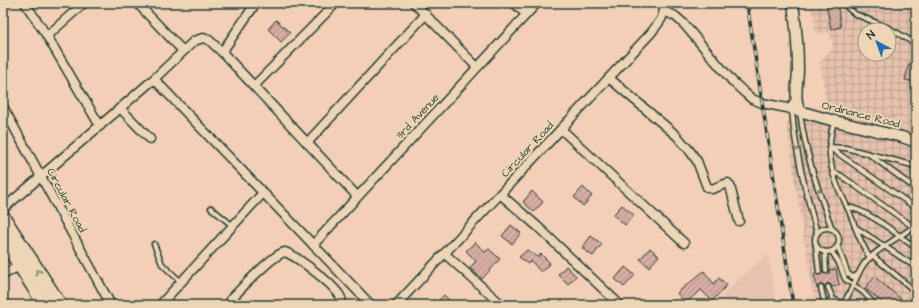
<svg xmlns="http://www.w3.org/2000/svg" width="919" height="308" font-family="'Architects Daughter',sans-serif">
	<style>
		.built { fill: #e7c2ae }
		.industrial { fill: url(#industrial-grid); fill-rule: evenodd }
		.building { fill: url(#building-hatch); stroke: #1f3d34 }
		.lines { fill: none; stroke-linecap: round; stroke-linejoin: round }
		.service-casing { stroke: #1f3d34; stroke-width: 7 }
		.minor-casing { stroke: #1f3d34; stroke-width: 11 }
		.tertiary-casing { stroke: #1f3d34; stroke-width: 13 }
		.primary-casing { stroke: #1f3d34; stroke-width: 16 }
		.service { stroke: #edd5b5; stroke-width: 4 }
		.minor { stroke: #edd5b5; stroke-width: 8 }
		.tertiary { stroke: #edd5b5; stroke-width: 10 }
		.primary { stroke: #edd5b5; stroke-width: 13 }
		.rail-casing { stroke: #1f3d34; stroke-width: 3.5 }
		.rail { stroke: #edd5b5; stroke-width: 2; stroke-dasharray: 6; stroke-linecap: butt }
		.oneway { stroke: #7c816e }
		.labels { text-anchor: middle; stroke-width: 4; stroke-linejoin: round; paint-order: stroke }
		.street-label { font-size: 11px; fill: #1f3d34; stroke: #edd5b5 }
	</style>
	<defs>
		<pattern id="industrial-grid" width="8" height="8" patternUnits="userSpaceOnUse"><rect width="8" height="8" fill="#e7c2ae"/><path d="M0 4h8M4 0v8" fill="none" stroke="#bb9f8e"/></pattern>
		<pattern id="building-hatch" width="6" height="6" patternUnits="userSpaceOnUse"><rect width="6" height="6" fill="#daada4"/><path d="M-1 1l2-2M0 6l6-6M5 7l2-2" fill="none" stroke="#b08e86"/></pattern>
	</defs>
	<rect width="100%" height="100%" fill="#f2cfb6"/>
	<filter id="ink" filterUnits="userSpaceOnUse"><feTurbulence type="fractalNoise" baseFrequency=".025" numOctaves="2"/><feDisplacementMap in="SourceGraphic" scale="8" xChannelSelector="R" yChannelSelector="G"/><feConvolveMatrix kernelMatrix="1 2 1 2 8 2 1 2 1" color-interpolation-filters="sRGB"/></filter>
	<g filter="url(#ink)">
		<path class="built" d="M768,254L777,305H714L737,281Z"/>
		<path class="industrial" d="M811,3H916V305H815L794,176L787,123L807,106L827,112L820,62L833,48L829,32L816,34ZM865,30H889V54H865Z"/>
		<g class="building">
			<path d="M826,3H837L841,27L831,29Z"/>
			<path d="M276,20L290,33L281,42L268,29Z"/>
			<path d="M909,64L916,65V82L905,80Z"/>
			<path d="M583,187L592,196L583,206L574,197Z"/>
			<path d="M532,191L543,202L534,212L523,202Z"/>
			<path d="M622,205L634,215L625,225L613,215Z"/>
			<path d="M511,225L521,233L512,244L502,236Z"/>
			<path d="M591,236L602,244L593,256L582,248Z"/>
			<path d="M475,242L485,252L489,249L500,259L482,279L470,268L476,261L466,251Z"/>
			<path d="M650,248L659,256L649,267L640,259Z"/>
			<path d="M527,250L538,257L541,254L550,263L541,272L531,261L528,264L519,257Z"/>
			<path d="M566,266L576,276L568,284L558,274Z"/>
			<path d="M625,267L635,275L624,287L615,279Z"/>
			<path d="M836,269L839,285L832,287L830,284H827L825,288L823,285H821L817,289L814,273L820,275L823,272L827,274L829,273V270Z"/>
			<path d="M704,271L714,284L719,278L727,285L712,301L701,290L685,303L677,293Z"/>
			<path d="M875,277L908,305H885L865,288Z"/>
			<path d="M444,295L454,305H434Z"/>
		</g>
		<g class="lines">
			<g class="service-casing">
				<g id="service">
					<path d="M846,3L847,7L855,14L889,28L916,44"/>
					<path d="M792,110C795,152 806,192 817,233"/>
					<path d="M800,112C805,153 818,190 832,229"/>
					<path d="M834,122C828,143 828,160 836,182C840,194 847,204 851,216C857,231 861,245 870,258"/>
					<path d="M829,147L916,208"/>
					<path d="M829,147L846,148L916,166"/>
					<path d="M870,155L916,189"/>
					<path d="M833,172L840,175L915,228"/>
					<path d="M847,207C867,209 899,236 916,248"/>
					<path d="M211,208L233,226"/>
					<path d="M855,227L916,267"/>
					<circle cx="827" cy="240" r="12"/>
					<path d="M154,244L162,264L181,282"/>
					<path d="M816,246L819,272"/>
					<path d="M838,247L848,274L853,277L857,275"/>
					<path d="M825,252L826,271"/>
					<path d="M832,252L839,263L845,279L863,292L875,305"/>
					<path d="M873,256L916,292"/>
					<path d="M828,287L833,299"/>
					<path d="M821,288L825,305"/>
					<path d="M825,305C830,298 837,298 842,305"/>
					<path d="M842,305C852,293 855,277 864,264C872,252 903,235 916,225"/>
				</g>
			</g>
			<g class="minor-casing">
				<g id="minor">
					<path d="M25,3L47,36L100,126"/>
					<path d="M137,3L183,51"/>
					<path d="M414,3L477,67"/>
					<path d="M514,3L526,14"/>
					<path d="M664,11L675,16L683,23L733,82L745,93L752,99L762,103L792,109"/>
					<path d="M47,36L84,3"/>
					<path d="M222,52L256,3"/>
					<path d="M609,78L677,136L690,151L697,161L707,187L712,189L728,183L730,186L739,221"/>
					<path d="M154,79L371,305"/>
					<path d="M254,86L336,3"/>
					<path d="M3,107L111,305"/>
					<path d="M120,108L150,139"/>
					<path d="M561,129L684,243"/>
					<path d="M307,143L426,14"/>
					<path d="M500,194L537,226L620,305"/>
					<path d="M3,209L154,79L194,41L203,38L209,40L222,52L357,196"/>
					<path d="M313,245L537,3"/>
					<path d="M445,254L502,305"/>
					<path d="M3,275L19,266"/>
					<path d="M160,305L263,193"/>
					<path d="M230,305L231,299C241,289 273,254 285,252C298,257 333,284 340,296C342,299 342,301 342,305"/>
					<path d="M396,305L651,33C659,22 666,17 663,3"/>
				</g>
			</g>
			<g class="tertiary-casing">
				<g id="tertiary">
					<path d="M793,3C796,25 798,47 798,69C798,81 794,95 798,106"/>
					<path d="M796,101L792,109L831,120L902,137L916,142"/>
				</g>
			</g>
			<g class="primary-casing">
				<g id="primary">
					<path d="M3,217L60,305"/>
					<path d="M3,239L45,305"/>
				</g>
			</g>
			<use href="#service" class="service"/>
			<use href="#minor" class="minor"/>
			<use href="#tertiary" class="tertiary"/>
			<use href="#primary" class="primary"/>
			<g class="rail-casing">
				<path id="rail" d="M747,3L793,305"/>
			</g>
			<use href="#rail" class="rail"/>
		</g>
		<defs><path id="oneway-chevron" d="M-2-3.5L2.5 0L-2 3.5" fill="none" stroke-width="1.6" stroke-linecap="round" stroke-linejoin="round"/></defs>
		<g class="oneway">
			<use href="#oneway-chevron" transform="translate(797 148) rotate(79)"/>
			<use href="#oneway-chevron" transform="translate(819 192) rotate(-108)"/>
			<use href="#oneway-chevron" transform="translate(38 272) rotate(-123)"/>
		</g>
	</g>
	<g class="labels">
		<g class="street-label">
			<text transform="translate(861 114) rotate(14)" y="4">Ordinance Road</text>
			<text transform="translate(417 116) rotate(-47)" y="4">3rd Avenue</text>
			<text transform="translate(527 149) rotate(-47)" y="4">Circular Road</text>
			<text transform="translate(67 200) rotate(62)" y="4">Circular Road</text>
		</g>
	</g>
	<rect width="919" height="308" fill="none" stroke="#edd5b5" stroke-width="16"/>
	<rect x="8" y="8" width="903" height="292" fill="none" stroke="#1f3d34" stroke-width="1.5" filter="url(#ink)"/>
	<g transform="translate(877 42) rotate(319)"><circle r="19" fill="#edd5b5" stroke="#9b9881"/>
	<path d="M0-3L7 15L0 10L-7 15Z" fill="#1f6fb2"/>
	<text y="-6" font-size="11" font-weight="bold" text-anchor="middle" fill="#1f3d34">N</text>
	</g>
</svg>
